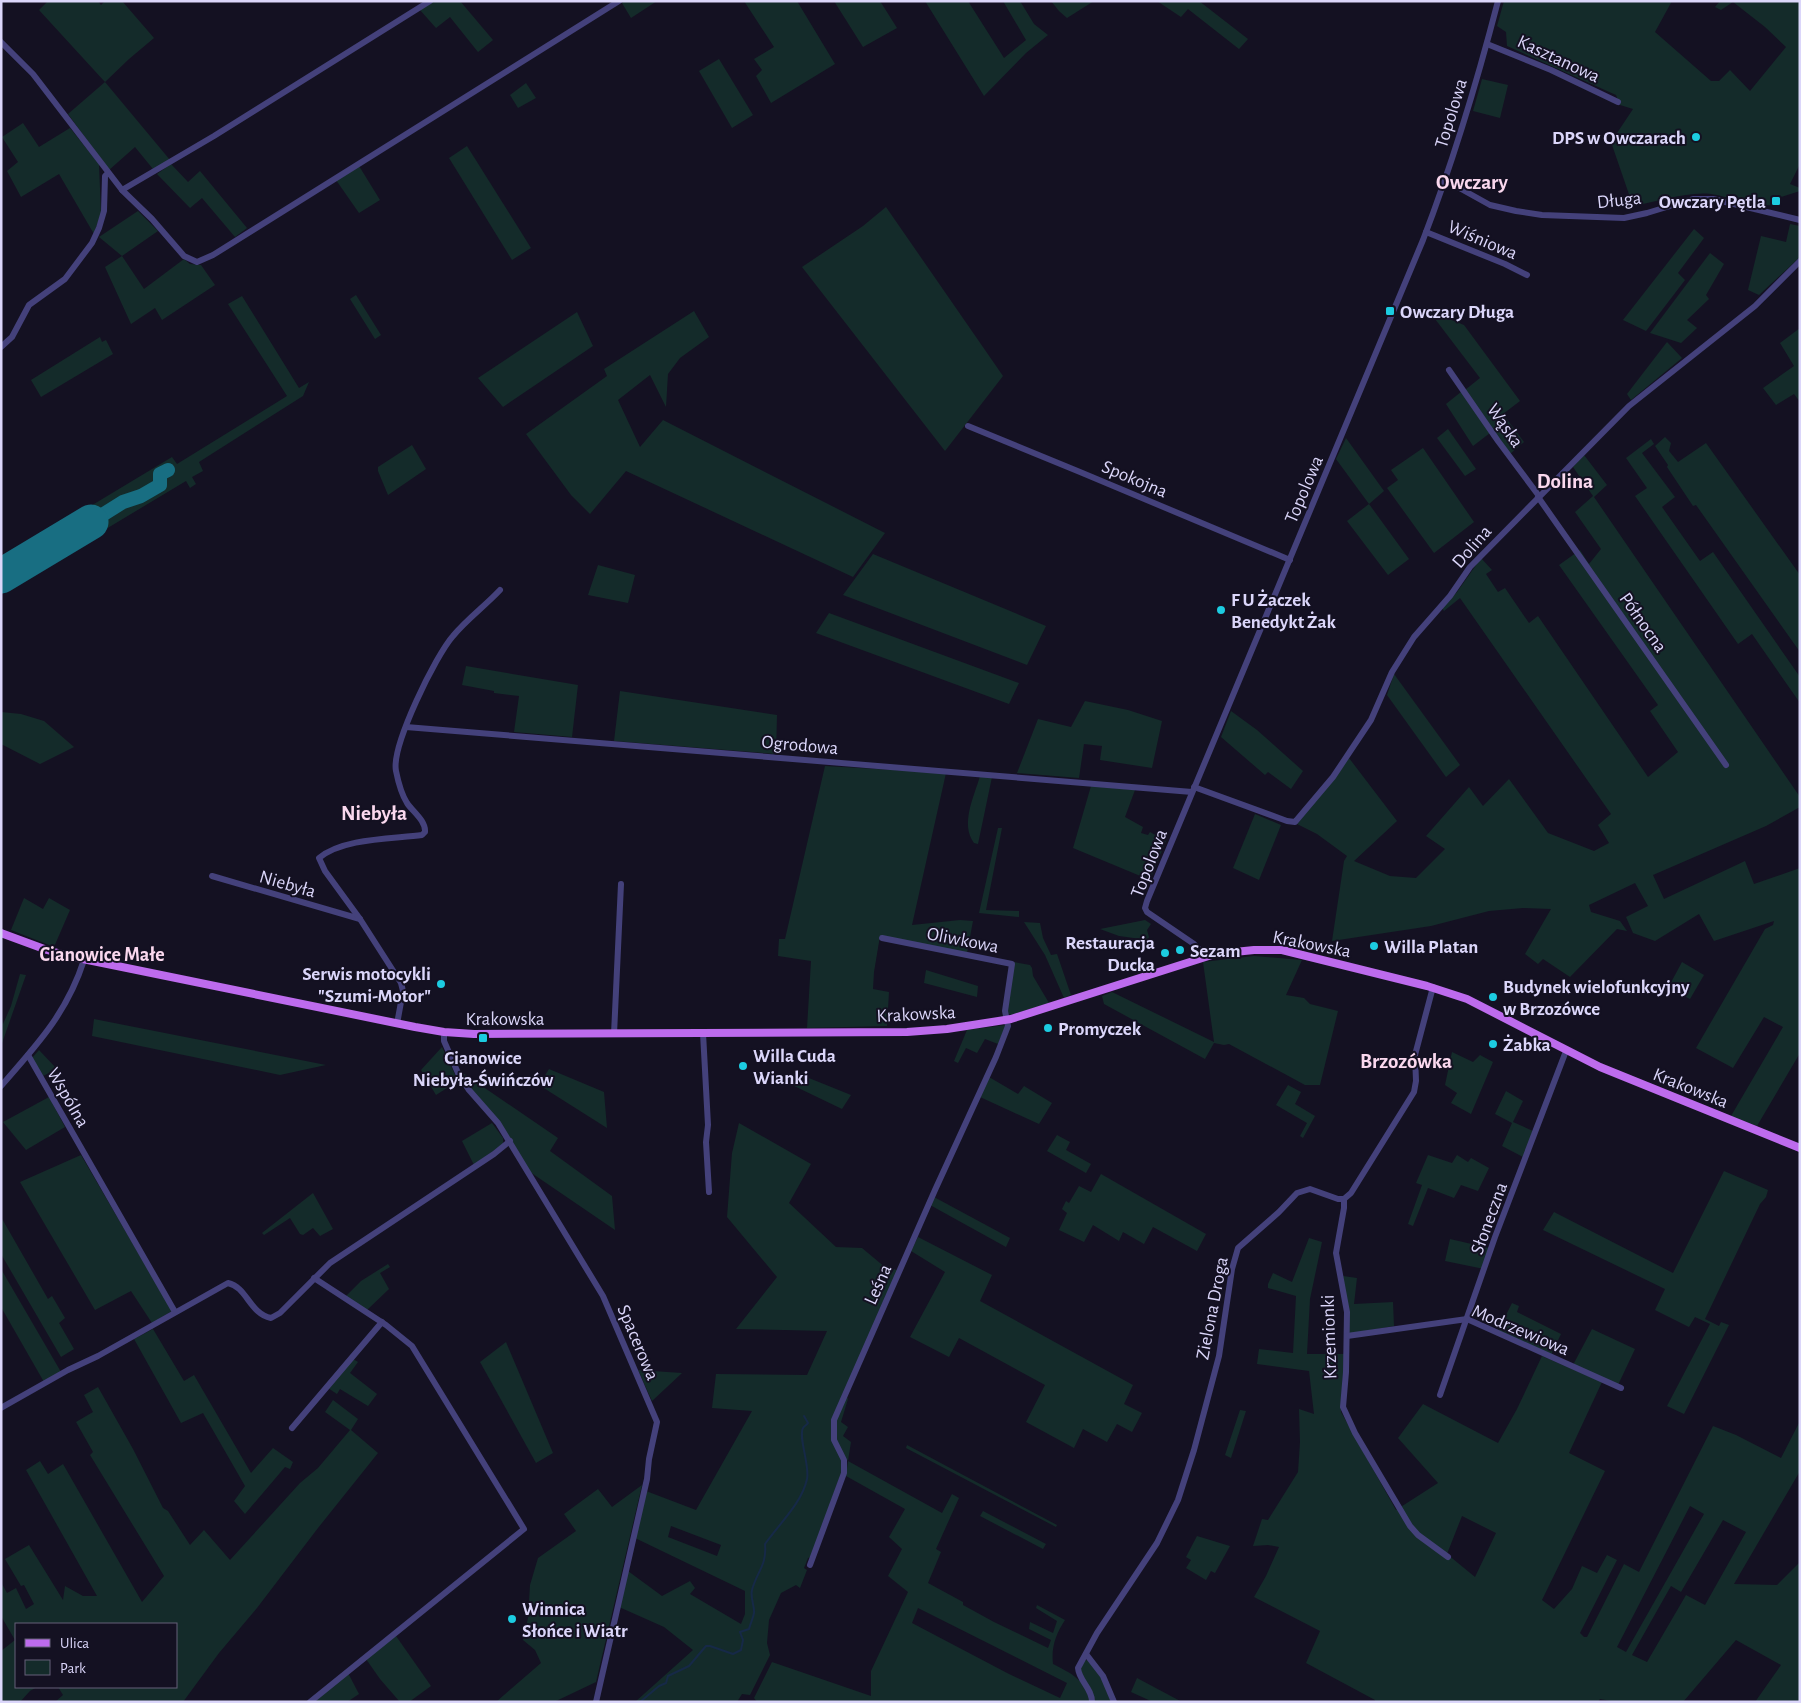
<svg xmlns="http://www.w3.org/2000/svg" width="1801" height="1703" font-family="'Alegreya Sans',sans-serif">
	<style>
		.green { fill: #142b2a; fill-rule: evenodd }
		.lines { fill: none; stroke-linecap: round; stroke-linejoin: round }
		.stream { stroke: #162947; stroke-width: 2 }
		.taxiway { stroke: #186e82; stroke-width: 14 }
		.runway { stroke: #186e82; stroke-width: 35 }
		.minor { stroke: #44417b; stroke-width: 6 }
		.major { stroke: #bd6bed; stroke-width: 8 }
		.poi-dot { fill: #1ccce1; stroke: #141122; stroke-width: 2 }
		.labels { text-anchor: middle; stroke-width: 4; stroke-linejoin: round; paint-order: stroke }
		.street-label { font-size: 19px; fill: #dbd6fa; stroke: #141122 }
		.poi-label { font-size: 19px; font-weight: bold; fill: #dbd6fa; stroke: #141122; text-anchor: start }
		.neighbourhood-label { font-size: 20px; font-weight: bold; fill: #fad8ee; stroke: #141122 }
		.quarter-label { font-size: 21px; font-weight: bold; fill: #fad8ee; stroke: #141122 }
	</style>
	<rect width="100%" height="100%" fill="#141122"/>
	<g class="green">
		<path d="M48,1H98L101,5L105,1H122L154,38L129,59L105,82L170,160L153,169L135,147L109,170L68,114L105,82L39,10Z"/>
		<path d="M434,1H460L493,40L478,52L450,17L436,28L420,10Z"/>
		<path d="M624,1H657L631,18L622,3Z"/>
		<path d="M744,1H797L835,64L771,103L756,76L762,70L754,59L774,47Z"/>
		<path d="M834,1H880L897,28L863,47Z"/>
		<path d="M925,1H968L1004,58L1026,40L1003,1H1020L1034,24L1048,35L1026,53L984,96Z"/>
		<path d="M1051,1H1094L1067,18L1059,11Z"/>
		<path d="M1157,1H1199L1248,39L1239,49L1188,9L1181,17Z"/>
		<path d="M1504,1H1672L1655,32L1711,81H1719L1730,70L1750,91L1786,47L1765,27L1733,2L1721,10L1715,7L1720,1H1800V164L1790,184L1800,188V191L1772,200L1773,205C1752,207 1732,197 1711,194C1689,191 1656,202 1633,206L1611,142L1633,109L1620,105L1616,95L1507,46L1506,32L1497,26Z"/>
		<path d="M719,59L753,115L732,128L699,71Z"/>
		<path d="M1482,79L1508,85L1500,118L1473,111Z"/>
		<path d="M526,83L536,98L518,108L510,95Z"/>
		<path d="M23,123L39,147L70,128L99,164L101,213L94,234L59,174L21,197L7,171L18,162L2,137Z"/>
		<path d="M467,146L531,248L512,260L449,158Z"/>
		<path d="M171,164L188,182L200,171L247,228L235,237L202,198L190,208L157,174Z"/>
		<path d="M359,166L380,200L359,213L336,180Z"/>
		<path d="M886,207L1003,376L945,451L802,267L863,226Z"/>
		<path d="M138,211L158,231L122,256L144,289L184,259L190,264L201,265L215,285L162,320L155,308L131,324L105,267L122,256L99,237Z"/>
		<path d="M1790,224L1800,226V257L1759,295L1748,290L1761,236L1786,242Z"/>
		<path d="M1694,229L1704,238L1678,273L1685,280L1646,331L1623,320Z"/>
		<path d="M1710,253L1724,264L1706,295L1709,299L1687,320L1697,328L1681,343L1650,333Z"/>
		<path d="M356,295L381,335L375,339L350,299Z"/>
		<path d="M242,296L299,388L309,382L303,396L199,462L203,471L192,477L196,484L190,488L186,481L1,592V560L172,457L177,464L287,396L228,304Z"/>
		<path d="M694,311L709,337L680,358L668,374L666,407L650,375L618,400L640,447L663,420L885,533L853,577L626,471L590,514L571,495L526,434L607,376L604,369Z"/>
		<path d="M1429,311L1464,325L1520,401L1503,414L1524,442L1510,454L1465,390L1480,378Z"/>
		<path d="M577,312L593,346L503,407L478,378Z"/>
		<path d="M1800,328V402L1794,394L1776,405L1763,388L1794,366L1780,343Z"/>
		<path d="M100,337L102,342L106,340L113,354L41,397L31,380Z"/>
		<path d="M1667,342L1682,358L1631,400L1627,394Z"/>
		<path d="M1461,392L1490,433L1473,446L1446,404Z"/>
		<path d="M1448,429L1476,469L1465,476L1437,438Z"/>
		<path d="M1665,437L1671,443L1669,451L1678,462L1706,443L1800,575V652L1696,505L1693,506L1667,467L1668,465L1655,446Z"/>
		<path d="M1346,438L1384,491L1369,504L1409,559L1388,575L1347,521L1369,504L1336,459Z"/>
		<path d="M1651,439L1654,444L1642,453L1675,497L1662,507L1700,561L1713,552L1800,677V703L1752,634L1738,644L1635,496L1647,488L1626,458Z"/>
		<path d="M412,445L426,469L388,495L378,471V467Z"/>
		<path d="M1423,448L1474,522L1434,553L1387,488L1398,480L1391,470Z"/>
		<path d="M1584,455L1607,485L1594,497L1800,797V807L1766,826L1653,875L1664,899L1745,861L1754,884L1800,868V1053L1757,1126L1731,1116L1783,1027L1764,1017L1733,1068L1696,1048L1765,929L1773,925L1774,921L1714,941L1699,914L1655,941L1633,933L1626,917L1648,906L1635,883L1589,905L1591,912L1620,921L1627,931L1617,929L1570,977L1543,959L1538,964L1525,954L1551,909L1523,908L1489,911L1431,926L1332,941L1344,861L1347,856L1317,834L1297,824L1349,758L1397,821L1354,861L1390,876L1416,878L1445,849L1426,836L1469,787L1483,806L1509,779L1548,833L1594,851L1609,843L1598,825L1611,814L1460,598L1444,611L1442,608L1457,592L1481,558L1492,570L1486,574L1498,592L1505,588L1529,623L1538,616L1648,777L1678,752L1650,711L1658,705L1559,565L1580,550L1589,564L1601,549L1575,512L1593,496L1573,467Z"/>
		<path d="M873,554L1046,626L1027,665L843,595Z"/>
		<path d="M598,565L635,575L628,603L588,595Z"/>
		<path d="M829,613L1019,683L1009,704L816,633Z"/>
		<path d="M466,666L578,685L572,737L514,732L519,696L494,693V691L462,685Z"/>
		<path d="M1394,674L1460,765L1446,777L1387,695Z"/>
		<path d="M620,691L777,715L776,754L614,741Z"/>
		<path d="M1085,701L1128,710L1162,721L1152,768L1100,760L1102,746L1084,744L1079,778L1017,773L1038,719L1071,727Z"/>
		<path d="M1231,711L1257,730L1303,771L1291,789L1268,772L1265,775L1221,737Z"/>
		<path d="M1,712L21,714L44,721L74,747L40,764L1,744Z"/>
		<path d="M825,766L946,773L912,925L960,920L973,921L967,953L880,936L874,972L873,989L889,992L887,1026L807,1028L811,961L778,956L779,939H785Z"/>
		<path d="M980,776L992,777L978,844L974,843C960,824 974,797 980,776Z"/>
		<path d="M1091,786L1135,790L1125,817L1143,827L1141,833L1148,835L1150,832L1166,841L1150,880L1073,848Z"/>
		<path d="M1255,814L1281,825L1259,880L1233,868Z"/>
		<path d="M998,828H1002L986,910L1019,911V917L979,913Z"/>
		<path d="M24,898L43,909L49,898L70,910L54,947L11,930Z"/>
		<path d="M1145,920L1151,924L1147,930L1149,937L1148,940L1119,936L1100,929Z"/>
		<path d="M1024,922L1040,923L1043,938L1051,955L1057,954L1071,995L1064,998L1045,955Z"/>
		<path d="M1254,956L1302,960L1286,995L1304,998L1310,1004L1338,1011L1320,1085H1305L1229,1044L1224,1045L1214,1043L1205,1059L1104,1004L1102,996L1112,992L1214,1042L1203,962Z"/>
		<path d="M1014,962L1030,965L1032,968L1033,976L1049,1003L1011,1015L1007,1013Z"/>
		<path d="M1682,962L1704,975L1690,999L1668,988Z"/>
		<path d="M926,970L978,986L977,997L924,983Z"/>
		<path d="M20,974L26,975L1,1046V1011L3,1024L11,1006Z"/>
		<path d="M94,1019L326,1065L280,1075L92,1036Z"/>
		<path d="M1006,1025L998,1044L985,1039L977,1053L966,1048L958,1063L954,1061L967,1030Z"/>
		<path d="M442,1047L458,1081L436,1095L421,1070Z"/>
		<path d="M39,1050L57,1069L43,1076L32,1058Z"/>
		<path d="M1452,1052L1473,1062L1480,1055L1493,1062L1471,1114L1451,1103L1457,1093L1445,1085Z"/>
		<path d="M549,1069L604,1092L607,1128L539,1085Z"/>
		<path d="M460,1071L558,1138L550,1151L612,1196L615,1230L530,1172L459,1073Z"/>
		<path d="M794,1072L851,1095L842,1109L790,1084Z"/>
		<path d="M989,1077L1018,1094L1024,1086L1052,1103L1039,1124L980,1097Z"/>
		<path d="M1288,1085L1301,1092L1295,1104L1315,1116L1303,1138L1300,1136L1307,1123L1276,1105Z"/>
		<path d="M1506,1091L1523,1101L1513,1122L1533,1131L1523,1157L1502,1146L1512,1123L1495,1114Z"/>
		<path d="M49,1097L65,1127L26,1150L3,1122Z"/>
		<path d="M492,1123L503,1138V1144L474,1165L462,1141Z"/>
		<path d="M739,1123L811,1164L789,1203L836,1247L862,1248L892,1273L894,1269L898,1271L832,1421L842,1460L841,1473L811,1557L808,1558L804,1568L807,1570L800,1588L796,1585L781,1593L769,1620L767,1643L770,1655L750,1695L742,1694L737,1702H635L693,1650L664,1627L619,1607L628,1571L662,1596L690,1581L695,1588L690,1594L741,1624L745,1614V1591L635,1538L646,1491L696,1510L752,1411L712,1408L716,1374L807,1375L827,1331L736,1329L777,1277L727,1217L732,1153ZM671,1526L721,1545L717,1556L668,1537Z"/>
		<path d="M1057,1135L1070,1142L1066,1150L1091,1164L1086,1173L1047,1151Z"/>
		<path d="M81,1155L172,1311L152,1323L131,1291L95,1310L20,1182Z"/>
		<path d="M1428,1155L1452,1163L1457,1155L1468,1162L1471,1158L1489,1168L1478,1191L1461,1185L1454,1198L1428,1188L1413,1226L1408,1224L1422,1185L1416,1183Z"/>
		<path d="M1724,1171L1768,1190L1766,1197L1760,1204L1705,1319L1719,1326L1721,1322L1729,1325L1684,1414L1667,1406L1710,1324L1695,1317L1689,1327L1655,1310L1665,1289L1543,1230L1554,1212L1673,1273Z"/>
		<path d="M1101,1174L1206,1234L1197,1251L1153,1227L1144,1244L1123,1232L1119,1241L1093,1225L1084,1242L1059,1230L1067,1213L1062,1209L1066,1201L1069,1203L1079,1186L1091,1192Z"/>
		<path d="M313,1193L333,1229L320,1236L313,1228L303,1235L300,1234L290,1218L264,1235L262,1233Z"/>
		<path d="M934,1197L1010,1238L1006,1247L930,1205Z"/>
		<path d="M1,1217L48,1299L52,1296L65,1318L59,1323L74,1349L61,1357L1,1254Z"/>
		<path d="M918,1237L992,1275L980,1301L1133,1385L1124,1404L1142,1413L1132,1432L1117,1424L1107,1442L1083,1429L1074,1448L1026,1422L1045,1385L959,1338L949,1357L910,1337L945,1272L911,1251Z"/>
		<path d="M1309,1238L1322,1242L1310,1299L1307,1354H1344L1341,1412L1396,1510L1438,1483L1398,1438L1423,1404L1498,1443L1517,1409L1542,1356L1602,1382L1569,1453L1605,1471L1542,1600L1554,1609L1572,1589L1582,1566L1597,1573L1607,1555L1617,1560L1580,1633L1584,1637H1587L1624,1564L1639,1572L1713,1426L1736,1435L1781,1458L1800,1421V1471L1734,1584L1777,1585L1800,1562V1702H1755L1781,1665L1736,1640L1683,1702H1616L1600,1699L1598,1702H1375V1700L1306,1663L1320,1631L1254,1597L1266,1576L1279,1547L1268,1545L1253,1546L1262,1519L1268,1520L1298,1472L1300,1442L1299,1409L1314,1414L1309,1371L1257,1364L1259,1349L1293,1353L1296,1296L1268,1288V1284L1273,1273L1292,1282ZM1690,1506L1704,1514L1626,1652L1617,1647ZM1462,1516L1496,1533L1475,1577L1447,1554ZM1723,1520L1746,1532L1705,1605L1686,1595L1647,1662L1632,1655L1671,1586L1681,1592Z"/>
		<path d="M1450,1239L1489,1248L1484,1269L1445,1261Z"/>
		<path d="M388,1264L390,1267L380,1273L389,1289L367,1310L346,1296L361,1281Z"/>
		<path d="M1,1269L61,1372L44,1382L1,1307Z"/>
		<path d="M1343,1276L1357,1278L1354,1304L1393,1302L1394,1326L1349,1334Z"/>
		<path d="M1512,1303L1519,1306L1517,1312L1561,1334L1551,1355L1498,1331Z"/>
		<path d="M153,1329L184,1381L194,1375L251,1473L273,1448L293,1462L290,1469L285,1467L245,1514L234,1501L245,1486L203,1413L181,1423L134,1339Z"/>
		<path d="M1592,1329L1635,1349L1618,1385L1573,1365Z"/>
		<path d="M506,1342L553,1453L536,1463L480,1362Z"/>
		<path d="M353,1359L358,1362L350,1373L377,1394L368,1406L340,1389L337,1394L328,1388Z"/>
		<path d="M638,1370L682,1373L652,1401Z"/>
		<path d="M98,1387L133,1449L163,1508L168,1511L190,1545L204,1530L230,1560L300,1483L318,1468L350,1430L325,1412L333,1400L358,1419L351,1430L378,1453L318,1528L257,1608L219,1653L183,1702H55L63,1695L58,1687H176V1624H16V1687H37L30,1691L20,1702H1V1651L15,1640L1,1616V1582L7,1593L16,1588L26,1609L34,1604L24,1585L21,1586L5,1559L29,1545L63,1600L65,1586L83,1596H97L26,1470L40,1461L48,1474L63,1464L142,1602L164,1576L90,1455L93,1452L76,1422L93,1412L84,1395Z"/>
		<path d="M846,1395L848,1399L841,1422L848,1427L843,1436L851,1442L848,1461L942,1513L952,1494L959,1498L936,1549L941,1552L928,1583L963,1602V1605L994,1622L1048,1648L1051,1640L1029,1629L1030,1622L1053,1633L1057,1621L1036,1608L1037,1605L1065,1620C1056,1634 1051,1647 1053,1664C1072,1674 1085,1679 1090,1702H757L754,1698L772,1662L871,1696V1671L908,1592L888,1576L902,1549L889,1537L905,1509L846,1476L848,1461L835,1440L836,1420ZM918,1608L1067,1683L1060,1698L1009,1674L912,1623Z"/>
		<path d="M1240,1410L1246,1411L1231,1458L1225,1455Z"/>
		<path d="M907,1445L1057,1525L1056,1527L906,1448Z"/>
		<path d="M642,1485L596,1682L554,1702H496L541,1663L535,1650L523,1640L528,1618L530,1585L538,1558L576,1531L564,1514L598,1489L612,1507Z"/>
		<path d="M983,1511L1046,1544L1043,1549L980,1516Z"/>
		<path d="M1197,1536L1230,1546L1215,1573L1211,1571L1206,1580L1186,1568L1191,1560L1186,1557Z"/>
		<path d="M396,1636L431,1686L409,1702H400L380,1679L366,1659Z"/>
		<path d="M1087,1660L1100,1674L1111,1702H1093C1087,1689 1075,1675 1083,1661Z"/>
		<path d="M348,1673L359,1694L347,1702H314Z"/>
		<path d="M1137,1678L1182,1702H1153L1131,1692Z"/>
	</g>
	<g class="lines">
		<path class="stream" d="M640,1702L659,1686L666,1683L668,1676L689,1666L706,1646H710L733,1654L741,1650L743,1640L740,1632L749,1629C750,1624 753,1619 754,1613C755,1607 750,1598 752,1590C757,1571 767,1566 765,1544C779,1524 802,1503 807,1479C810,1466 798,1436 803,1428C804,1426 807,1425 808,1423L804,1416"/>
		<path class="taxiway" d="M91,522L123,502L141,496L160,485V474L168,470"/>
		<path class="runway" d="M1,576L91,522"/>
		<g class="minor">
			<path d="M1,42L33,74L122,190L152,219L184,256L197,262L213,255L619,1"/>
			<path d="M1487,44L1551,70L1618,102"/>
			<path d="M1445,180L1490,205L1516,211L1542,215L1624,218L1647,213L1693,199H1713L1800,220"/>
			<path d="M122,190L214,136L430,1"/>
			<path d="M1426,232L1505,264L1527,275"/>
			<path d="M1,347L12,337L29,305L65,279L92,243L99,228L104,211L105,176L108,173"/>
			<path d="M1449,370L1498,441L1539,496"/>
			<path d="M968,426L1080,472L1290,560"/>
			<path d="M1538,497L1726,765"/>
			<path d="M406,727L1192,792"/>
			<path d="M1194,787L1287,821L1295,822L1333,777L1371,720L1392,672L1414,637L1450,596L1470,567L1629,406L1755,306L1800,261"/>
			<path d="M212,876L360,919"/>
			<path d="M1206,956L1194,944L1147,912L1145,908L1147,901L1423,240C1453,162 1477,82 1498,1"/>
			<path d="M397,1024L403,991L401,983L360,919L325,871L319,858C343,838 392,839 422,835L425,832C426,821 413,812 407,803C402,795 398,781 396,771C391,746 436,655 453,636C467,619 485,606 500,590"/>
			<path d="M444,1032V1041L458,1073L469,1090L498,1123L603,1296L657,1422L649,1459L647,1479L596,1702"/>
			<path d="M703,1033L708,1125L706,1142L709,1192"/>
			<path d="M614,1034L621,884"/>
			<path d="M28,1055L175,1312"/>
			<path d="M1,1086C37,1045 67,1013 84,960"/>
			<path d="M1344,1199V1208L1336,1253L1347,1312L1346,1372L1343,1407L1355,1433L1410,1526L1418,1535L1448,1557"/>
			<path d="M1347,1336L1467,1319L1621,1388"/>
			<path d="M1440,1395L1495,1237L1566,1051"/>
			<path d="M1,1408L68,1370L98,1356L228,1283C247,1287 249,1313 271,1318L280,1313L330,1263L494,1154L510,1141"/>
			<path d="M292,1428L382,1322"/>
			<path d="M810,1565L844,1473V1460L834,1440V1420L935,1190L996,1057L1008,1026L1005,1011L1012,964L882,938"/>
			<path d="M1086,1654L1103,1676L1114,1702"/>
			<path d="M310,1702L524,1529L412,1346L386,1325L314,1278"/>
			<path d="M1092,1702C1092,1688 1079,1681 1078,1668L1097,1633L1157,1543L1178,1500L1194,1450L1219,1356L1232,1269L1238,1248L1279,1212L1297,1193L1310,1189L1338,1199H1344L1351,1193L1414,1092L1416,1081L1415,1055L1433,987"/>
		</g>
		<path class="major" d="M1,933L47,950L73,957L415,1027L444,1032L474,1034L907,1032L947,1029L1011,1019L1215,954L1254,950H1282L1427,986L1467,999L1600,1067L1800,1148"/>
	</g>
	<g class="poi-dot">
		<circle cx="1696" cy="137" r="5"/>
		<rect x="1771" y="196" width="10" height="10" rx="2.5"/>
		<rect x="1385" y="306" width="10" height="10" rx="2.5"/>
		<circle cx="1221" cy="610" r="5"/>
		<circle cx="1374" cy="946" r="5"/>
		<circle cx="1180" cy="950" r="5"/>
		<circle cx="1165" cy="953" r="5"/>
		<circle cx="441" cy="984" r="5"/>
		<circle cx="1493" cy="997" r="5"/>
		<circle cx="1048" cy="1028" r="5"/>
		<rect x="478" y="1033" width="10" height="10" rx="2.5"/>
		<circle cx="1493" cy="1044" r="5"/>
		<circle cx="743" cy="1066" r="5"/>
		<circle cx="512" cy="1619" r="5"/>
	</g>
	<g class="labels">
		<g class="street-label">
			<text transform="translate(1559 58) rotate(25)" y="7">Kasztanowa</text>
			<text transform="translate(1450 113) rotate(-73)" y="7">Topolowa</text>
			<text transform="translate(1619 199) rotate(-6)" y="7">Długa</text>
			<text transform="translate(1483 239) rotate(23)" y="7">Wiśniowa</text>
			<text transform="translate(1506 425) rotate(55)" y="7">Wąska</text>
			<text transform="translate(1135 478) rotate(23)" y="7">Spokojna</text>
			<text transform="translate(1303 489) rotate(-67)" y="7">Topolowa</text>
			<text transform="translate(1471 546) rotate(-49)" y="7">Dolina</text>
			<text transform="translate(1644 622) rotate(55)" y="7">Północna</text>
			<text transform="translate(800 744) rotate(5)" y="7">Ogrodowa</text>
			<text transform="translate(1148 863) rotate(-69)" y="7">Topolowa</text>
			<text transform="translate(288 883) rotate(16)" y="7">Niebyła</text>
			<text transform="translate(963 939) rotate(11)" y="7">Oliwkowa</text>
			<text transform="translate(1312 943) rotate(11)" y="7">Krakowska</text>
			<text transform="translate(916 1013) rotate(-3)" y="7">Krakowska</text>
			<text x="505" y="1025">Krakowska</text>
			<text transform="translate(1691 1087) rotate(22)" y="7">Krakowska</text>
			<text transform="translate(69 1097) rotate(60)" y="7">Wspólna</text>
			<text transform="translate(1488 1218) rotate(-70)" y="7">Słoneczna</text>
			<text transform="translate(877 1284) rotate(-66)" y="7">Leśna</text>
			<text transform="translate(1211 1308) rotate(-79)" y="7">Zielona Droga</text>
			<text transform="translate(1521 1329) rotate(23)" y="7">Modrzewiowa</text>
			<text transform="translate(1328 1337) rotate(-92)" y="7">Krzemionki</text>
			<text transform="translate(639 1342) rotate(67)" y="7">Spacerowa</text>
		</g>
		<g class="poi-label">
			<text x="1686" y="144" text-anchor="end">DPS w Owczarach</text>
			<text x="1766" y="208" text-anchor="end">Owczary Pętla</text>
			<text x="1400" y="318">Owczary Długa</text>
			<text x="1231" y="606">F U Żaczek<tspan x="1231" dy="22">Benedykt Żak</tspan></text>
			<text x="1155" y="949" text-anchor="end">Restauracja<tspan x="1155" dy="22">Ducka</tspan></text>
			<text x="1384" y="953">Willa Platan</text>
			<text x="1190" y="957">Sezam</text>
			<text x="431" y="980" text-anchor="end">Serwis motocykli<tspan x="431" dy="22">"Szumi-Motor"</tspan></text>
			<text x="1503" y="993">Budynek wielofunkcyjny<tspan x="1503" dy="22">w Brzozówce</tspan></text>
			<text x="1058" y="1035">Promyczek</text>
			<text x="1503" y="1051">Żabka</text>
			<text x="753" y="1062">Willa Cuda<tspan x="753" dy="22">Wianki</tspan></text>
			<text x="483" y="1064" text-anchor="middle">Cianowice<tspan x="483" dy="22">Niebyła-Świńczów</tspan></text>
			<text x="522" y="1615">Winnica<tspan x="522" dy="22">Słońce i Wiatr</tspan></text>
		</g>
		<g class="neighbourhood-label">
			<text x="102" y="961">Cianowice Małe</text>
		</g>
		<g class="quarter-label">
			<text x="1472" y="189">Owczary</text>
			<text x="1565" y="488">Dolina</text>
			<text x="374" y="820">Niebyła</text>
			<text x="1406" y="1068">Brzozówka</text>
		</g>
	</g>
	<rect width="1801" height="1703" fill="none" stroke="#dbd6fa" stroke-width="5"/>
	<rect x="15" y="1623" width="162" height="65" fill="#141122" stroke="#646078"/>
	<rect x="25" y="1639" width="25" height="8" fill="#bd6bed" stroke="#646078"/>
	<text x="60" y="1648" font-size="15" fill="#dbd6fa">Ulica</text>
	<rect x="25" y="1660" width="25" height="15" fill="#142b2a" stroke="#646078"/>
	<text x="60" y="1673" font-size="15" fill="#dbd6fa">Park</text>
</svg>
